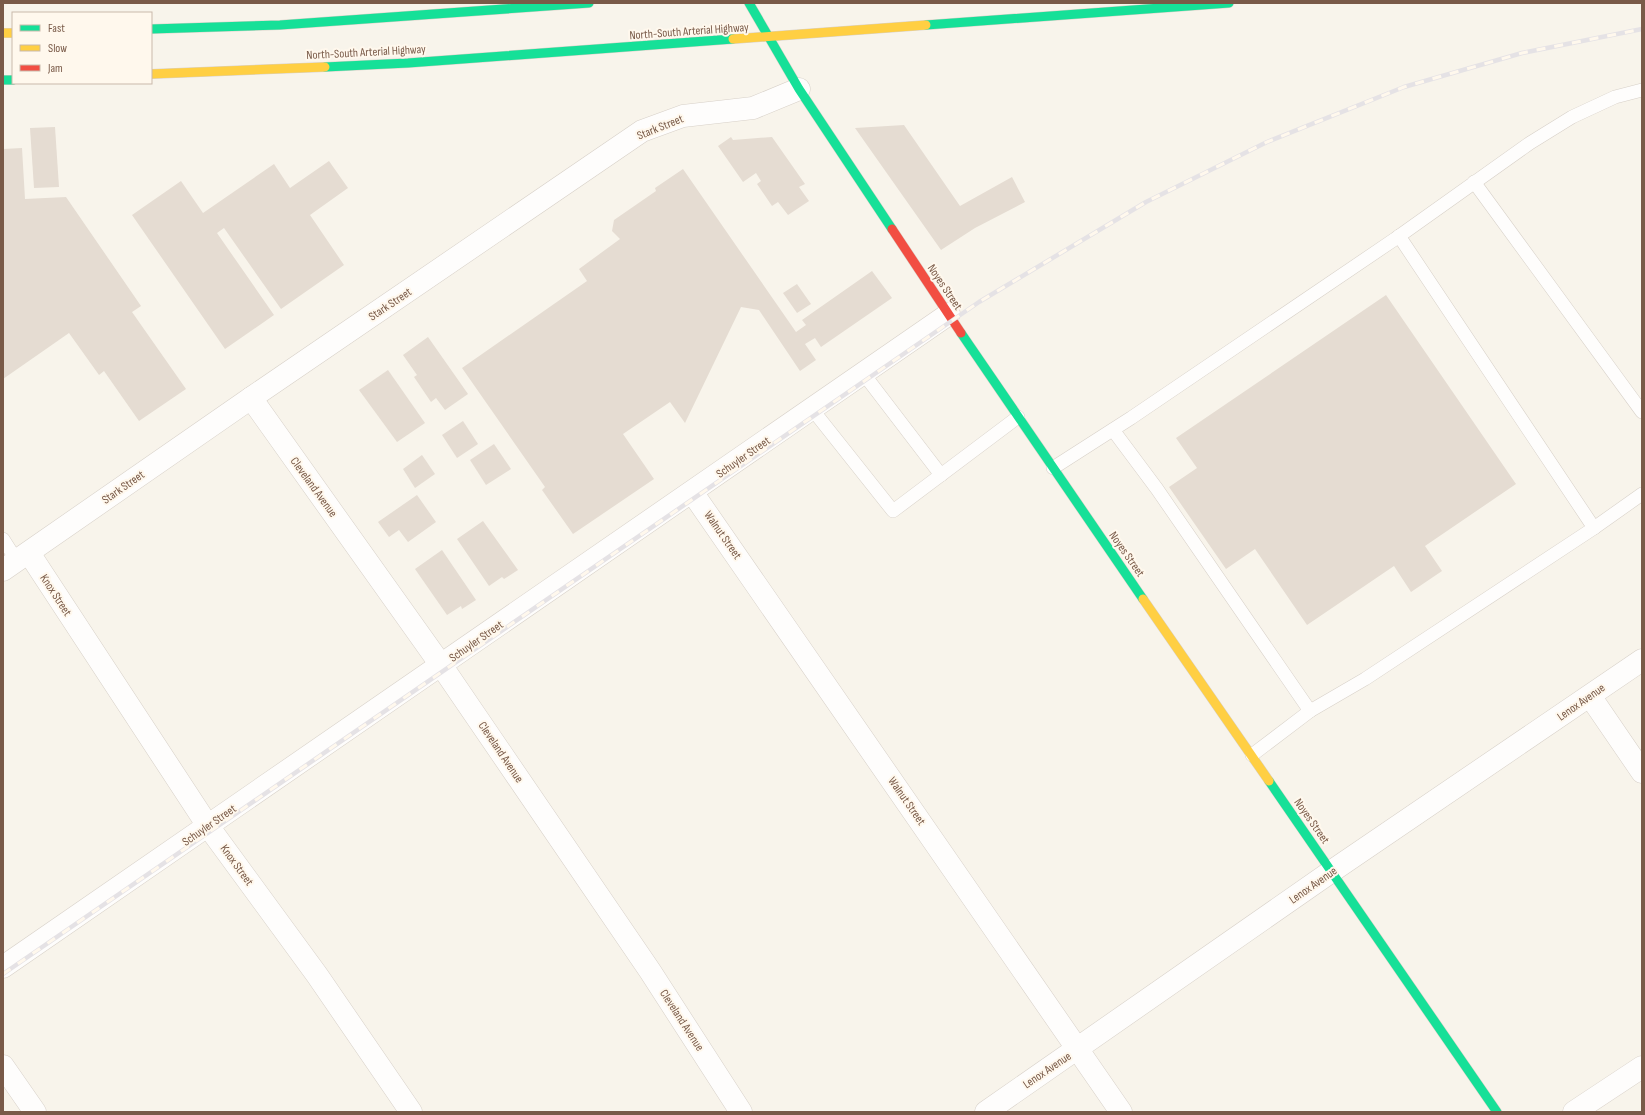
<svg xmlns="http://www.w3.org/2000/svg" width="1645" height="1115" font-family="'Sofia Sans Condensed',sans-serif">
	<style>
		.building { fill: #e5dcd2 }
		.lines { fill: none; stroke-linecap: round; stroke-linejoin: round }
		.lane-casing { stroke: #d7d0c8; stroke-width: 14 }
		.street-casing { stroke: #d7d0c8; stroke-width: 23 }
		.fast-casing { stroke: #d8d0c7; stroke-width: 10 }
		.slow-casing { stroke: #d8d0c7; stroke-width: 10 }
		.jam-casing { stroke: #d8d0c7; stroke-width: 10 }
		.lane { stroke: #fefdfc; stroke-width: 13 }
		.street { stroke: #fefdfc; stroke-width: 22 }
		.fast { stroke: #16e098; stroke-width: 9 }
		.slow { stroke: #ffcf43; stroke-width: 9 }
		.jam { stroke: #f24e42; stroke-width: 9 }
		.rail-casing { stroke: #e5e2e5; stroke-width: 4.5 }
		.rail { stroke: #fff8ed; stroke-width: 3; stroke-dasharray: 9; stroke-linecap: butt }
		.labels { text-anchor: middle; stroke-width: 4; stroke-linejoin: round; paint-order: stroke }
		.street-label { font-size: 12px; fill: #795a48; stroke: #fff8ed }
	</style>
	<rect width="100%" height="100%" fill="#f8f4eb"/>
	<g class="building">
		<path d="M904,125L960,206L1012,177L1025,202L975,228L941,250L855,128Z"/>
		<path d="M55,127L59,187L34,188L30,128Z"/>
		<path d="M731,137L733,140L772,137L805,184L799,187L809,201L788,215L778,202L772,206L757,184L761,181L756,173L743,182L718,146Z"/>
		<path d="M22,148L25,199L66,197L141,306L132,312L186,389L139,421L104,371L99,375L69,333L3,379V149Z"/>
		<path d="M329,161L348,188L310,215L344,265L281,309L224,228L217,233L274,315L225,349L132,215L181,181L203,213L274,164L290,188Z"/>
		<path d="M683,169L796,332L806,325L802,320L872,271L892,298L821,347L815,338L805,344L816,360L800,371L759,310L741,307L685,423L670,402L623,434L654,479L573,534L542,490L545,487L462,368L587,281L579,269L620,239L612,231L614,220L656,191L655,188Z"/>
		<path d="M797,284L811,304L797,313L783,293Z"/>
		<path d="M1386,295L1516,484L1425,546L1442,571L1411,592L1394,566L1307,625L1255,549L1226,569L1169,487L1197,468L1176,438Z"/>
		<path d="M428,337L468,394L445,410L436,398L431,402L414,377L417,375L403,355Z"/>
		<path d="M388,370L425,423L397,442L359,390Z"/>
		<path d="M463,421L478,444L457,458L442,435Z"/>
		<path d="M494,444L511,469L486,485L470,460Z"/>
		<path d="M422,455L435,474L415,488L403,469Z"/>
		<path d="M417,495L436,522L408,542L399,530L389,537L378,522Z"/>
		<path d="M483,521L518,570L504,579L502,577L489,586L457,539Z"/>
		<path d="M442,550L476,600L462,609L461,606L447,615L415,569Z"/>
	</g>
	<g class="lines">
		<g class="lane-casing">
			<g id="lane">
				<path d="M1474,182L1642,412"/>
				<path d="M863,373L941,475"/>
				<path d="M812,409L893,511L1018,417"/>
				<path d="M1113,430L1157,489L1310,711L1252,755"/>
				<path d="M1053,468L1131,418L1395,239L1530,143L1572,117L1615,97L1642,90"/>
				<path d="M1594,528L1642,494"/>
				<path d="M3,539L17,561"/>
				<path d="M1310,711L1365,679L1594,528L1399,236"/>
			</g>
		</g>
		<g class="street-casing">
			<g id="street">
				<path d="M251,398L441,665L650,971L741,1112"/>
				<path d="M692,492L1121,1112"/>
				<path d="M29,553L208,826L317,975L411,1112"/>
				<path d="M3,570L251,398L642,131L683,116L753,108L799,89"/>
				<path d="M1590,696L1642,772"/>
				<path d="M3,967L949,314"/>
				<path d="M3,1066L35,1112"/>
				<path d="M986,1112L1332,871L1642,660"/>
				<path d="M1574,1112L1642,1067"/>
			</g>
		</g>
		<g class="fast-casing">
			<g id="fast">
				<path d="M749,3L799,89L892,229"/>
				<path d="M926,25L1229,3"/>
				<path d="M151,29L280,25L589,3"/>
				<path d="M325,67L408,63L733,39"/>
				<path d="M3,80H13"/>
				<path d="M961,333L1143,599"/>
				<path d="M1269,781L1497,1112"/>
			</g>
		</g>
		<g class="slow-casing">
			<g id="slow">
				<path d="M3,33H13"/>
				<path d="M733,39L926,25"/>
				<path d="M151,74L325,67"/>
				<path d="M1143,599L1269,781"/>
			</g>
		</g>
		<g class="jam-casing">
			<path id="jam" d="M892,229L961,333"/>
		</g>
		<use href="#lane" class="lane"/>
		<use href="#street" class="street"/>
		<use href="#fast" class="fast"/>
		<use href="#slow" class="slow"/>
		<use href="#jam" class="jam"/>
		<g class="rail-casing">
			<path id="rail" d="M3,974L979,302L1146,202L1267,142L1404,87L1522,53L1642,29"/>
		</g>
		<use href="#rail" class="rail"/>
	</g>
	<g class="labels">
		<g class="street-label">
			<text transform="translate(689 31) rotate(-4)" y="4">North-South Arterial Highway</text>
			<text transform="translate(366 52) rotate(-3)" y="4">North-South Arterial Highway</text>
			<text transform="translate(660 127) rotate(-22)" y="4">Stark Street</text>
			<text transform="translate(945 287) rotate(56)" y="4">Noyes Street</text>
			<text transform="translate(390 304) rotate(-34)" y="4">Stark Street</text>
			<text transform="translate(743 457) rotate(-35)" y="4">Schuyler Street</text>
			<text transform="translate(123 487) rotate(-35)" y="4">Stark Street</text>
			<text transform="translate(314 487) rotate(54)" y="4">Cleveland Avenue</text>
			<text transform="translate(723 535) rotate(55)" y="4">Walnut Street</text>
			<text transform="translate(1127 554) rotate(55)" y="4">Noyes Street</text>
			<text transform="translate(56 595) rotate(57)" y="4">Knox Street</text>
			<text transform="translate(476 641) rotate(-35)" y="4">Schuyler Street</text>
			<text transform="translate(1581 702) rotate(-35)" y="4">Lenox Avenue</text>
			<text transform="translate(501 752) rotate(56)" y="4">Cleveland Avenue</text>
			<text transform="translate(907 801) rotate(55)" y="4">Walnut Street</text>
			<text transform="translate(1312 821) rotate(55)" y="4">Noyes Street</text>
			<text transform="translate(209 825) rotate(-35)" y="4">Schuyler Street</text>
			<text transform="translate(237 865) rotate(54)" y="4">Knox Street</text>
			<text transform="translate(1313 885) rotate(-35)" y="4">Lenox Avenue</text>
			<text transform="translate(682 1020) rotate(57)" y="4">Cleveland Avenue</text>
			<text transform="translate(1047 1070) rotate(-34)" y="4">Lenox Avenue</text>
		</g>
	</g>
	<rect width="1645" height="1115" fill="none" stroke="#795a48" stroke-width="8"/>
	<rect x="12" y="12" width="140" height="72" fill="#fff8ed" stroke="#c9b9ab"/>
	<rect x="20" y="25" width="20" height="6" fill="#16e098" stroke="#c9b9ab"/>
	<text x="48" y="32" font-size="12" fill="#795a48">Fast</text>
	<rect x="20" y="45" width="20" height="6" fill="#ffcf43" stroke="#c9b9ab"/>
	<text x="48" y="52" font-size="12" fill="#795a48">Slow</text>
	<rect x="20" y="65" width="20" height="6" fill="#f24e42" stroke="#c9b9ab"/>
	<text x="48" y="72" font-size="12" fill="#795a48">Jam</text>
</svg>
